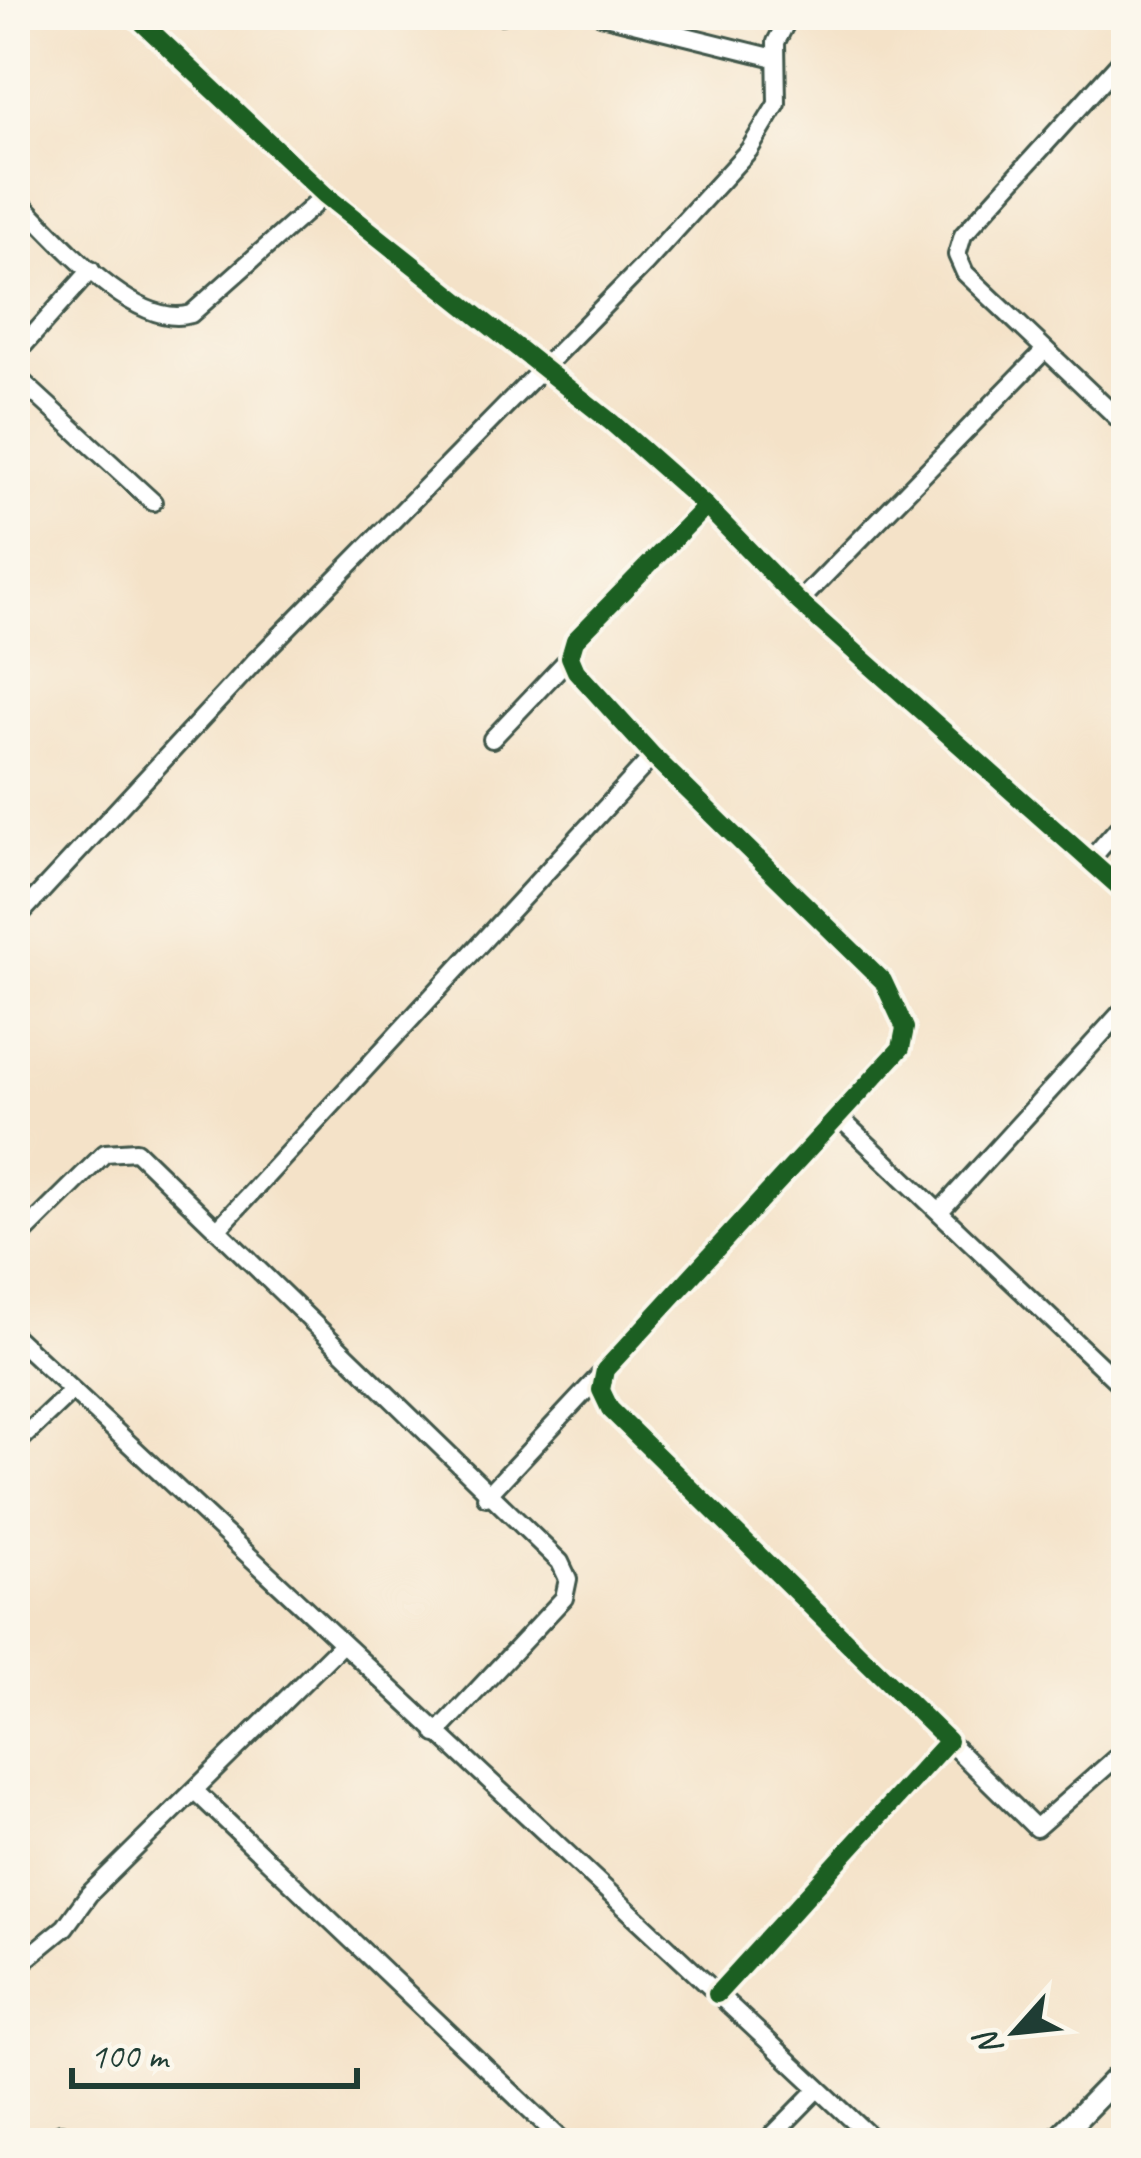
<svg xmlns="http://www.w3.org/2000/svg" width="1141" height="2158" font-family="Caveat,sans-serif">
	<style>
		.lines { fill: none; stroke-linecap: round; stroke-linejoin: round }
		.minor-casing { stroke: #3f564a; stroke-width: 22 }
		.tertiary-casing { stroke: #3f564a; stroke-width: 27 }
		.minor { stroke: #fff; stroke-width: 16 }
		.tertiary { stroke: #fff; stroke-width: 21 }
		.cycleway-casing { stroke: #fbf7ec; stroke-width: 26 }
		.cycleway { stroke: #1b5e20; stroke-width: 18 }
	</style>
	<rect width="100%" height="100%" fill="#fbf7ec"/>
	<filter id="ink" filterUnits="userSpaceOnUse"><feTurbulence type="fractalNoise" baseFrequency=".00833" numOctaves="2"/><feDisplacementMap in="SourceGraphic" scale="24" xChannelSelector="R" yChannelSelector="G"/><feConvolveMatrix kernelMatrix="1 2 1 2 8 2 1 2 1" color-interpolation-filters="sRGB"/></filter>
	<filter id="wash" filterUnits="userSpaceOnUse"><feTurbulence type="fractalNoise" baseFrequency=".004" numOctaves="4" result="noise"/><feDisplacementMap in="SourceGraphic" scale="48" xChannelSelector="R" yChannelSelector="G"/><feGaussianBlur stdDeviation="2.7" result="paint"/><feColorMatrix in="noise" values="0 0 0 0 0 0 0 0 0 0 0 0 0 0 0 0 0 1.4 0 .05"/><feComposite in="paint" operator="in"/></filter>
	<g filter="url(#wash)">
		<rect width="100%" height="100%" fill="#f4e2c8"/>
	</g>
	<g filter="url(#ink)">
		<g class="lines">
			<g class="minor-casing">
				<g id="minor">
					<path d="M134,15L325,195L611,422L706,506L799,602L1126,893"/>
					<path d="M476,15H502"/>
					<path d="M601,15L775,58"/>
					<path d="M1126,55L963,235L957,255L965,273L1126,426"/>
					<path d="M15,197C54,235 134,331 191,314L325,195"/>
					<path d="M15,355L91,270"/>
					<path d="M15,375L153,502"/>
					<path d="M706,506L575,640L570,657L576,671L653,756L883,981L905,1028L901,1048L605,1370L601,1390L610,1409L948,1741L717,1994"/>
					<path d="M799,602L1044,351"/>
					<path d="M492,739L570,657"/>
					<path d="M1091,859L1126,819"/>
					<path d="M15,920L256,660L644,265L749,150L777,104L776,42L790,15"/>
					<path d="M840,1118L1126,1390"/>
					<path d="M941,1210L1126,1007"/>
					<path d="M217,1230L653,756"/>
					<path d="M15,1242L105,1153L136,1151L560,1562L568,1579L564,1598L436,1734"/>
					<path d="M15,1337L877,2143"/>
					<path d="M15,1445L72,1391"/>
					<path d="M486,1497L604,1371"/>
					<path d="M948,1741L1036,1828L1126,1749"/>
					<path d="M197,1793L565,2143"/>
					<path d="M15,1958L20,1964L65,1927L89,1894L341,1645"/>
					<path d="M55,2143L61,2133"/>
					<path d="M765,2143L818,2089"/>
				</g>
			</g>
			<g class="tertiary-casing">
				<path id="tertiary" d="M1053,2143L1126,2068"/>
			</g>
			<use href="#minor" class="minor"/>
			<use href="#tertiary" class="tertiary"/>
			<g class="cycleway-casing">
				<g id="cycleway">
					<path d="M134,15L325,195L611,422L706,506L799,602L1126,893"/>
					<path d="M706,506L575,640L570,657L576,671L653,756L883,981L905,1028L901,1048L605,1370L601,1390L610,1409L948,1741L717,1994"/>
				</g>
			</g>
			<use href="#cycleway" class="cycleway"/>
		</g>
	</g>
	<rect width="1141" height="2158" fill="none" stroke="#fbf7ec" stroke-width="60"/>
	<g transform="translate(1015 2032) rotate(243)" stroke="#fbf7ec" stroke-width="9" paint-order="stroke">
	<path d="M0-9L21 45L0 30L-21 45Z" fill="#1f3d34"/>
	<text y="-18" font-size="33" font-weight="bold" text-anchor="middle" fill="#1f3d34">N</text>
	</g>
	<path d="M72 2068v18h285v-18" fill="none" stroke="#1f3d34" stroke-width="6"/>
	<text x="90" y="2068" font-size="36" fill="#1f3d34" stroke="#fbf7ec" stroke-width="9" paint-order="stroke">100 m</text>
</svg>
